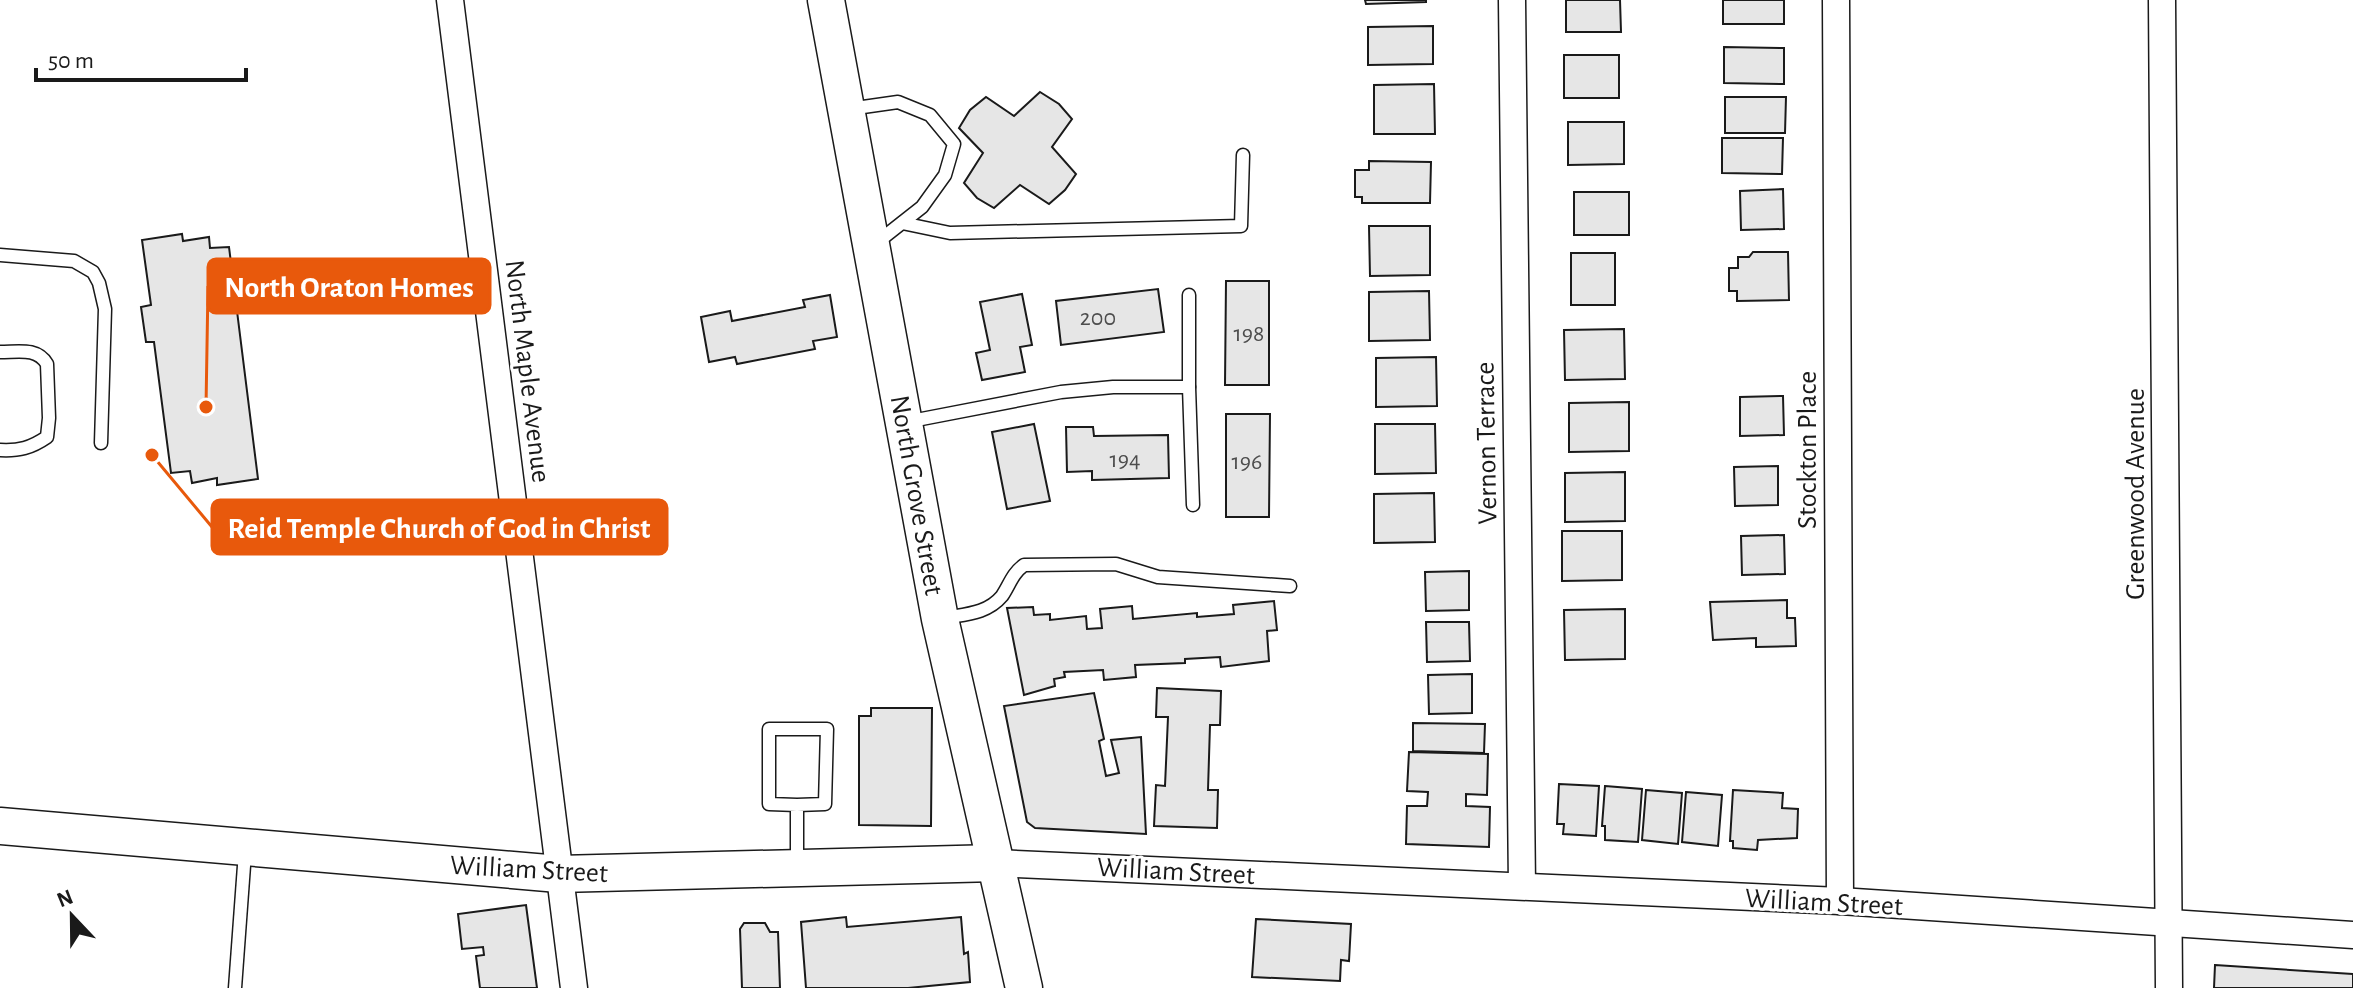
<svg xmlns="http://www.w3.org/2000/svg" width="2353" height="988" font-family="'Alegreya Sans',sans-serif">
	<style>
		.building { fill: #e6e6e6; stroke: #1a1a1a; stroke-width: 2 }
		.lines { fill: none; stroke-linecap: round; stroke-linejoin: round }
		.lane-casing { stroke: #1a1a1a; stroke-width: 15 }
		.street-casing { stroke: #1a1a1a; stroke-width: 29 }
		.secondary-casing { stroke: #1a1a1a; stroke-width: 39 }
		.lane { stroke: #fff; stroke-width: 12 }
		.street { stroke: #fff; stroke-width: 26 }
		.secondary { stroke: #fff; stroke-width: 36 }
		.labels { text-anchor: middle; stroke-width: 6; stroke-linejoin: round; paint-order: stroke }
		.number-label { font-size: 24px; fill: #4d4d4d }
		.street-label { font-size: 28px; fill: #1a1a1a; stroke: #fff }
		.leader { fill: none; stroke: #e8590c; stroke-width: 3 }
		.callout-dot { fill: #e8590c; stroke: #fff; stroke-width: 3 }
		.callout { fill: #e8590c; stroke: #e8590c; stroke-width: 3 }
		.callout-label { font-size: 30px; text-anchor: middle; font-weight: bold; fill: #fff }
	</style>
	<rect width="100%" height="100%" fill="#fff"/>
	<g class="building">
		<path d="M1365,0H1426V2L1366,4Z"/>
		<path d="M1566,0H1620L1621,32H1566Z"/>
		<rect x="1723" y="0" width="61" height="24"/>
		<path d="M1433,26V64L1368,65V27Z"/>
		<path d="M1724,47L1784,48V84L1724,83Z"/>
		<rect x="1564" y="55" width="55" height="43"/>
		<path d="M1434,84L1435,134H1374V85Z"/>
		<path d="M1040,92L1059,104L1072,119L1052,147L1076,174L1065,190L1049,204L1020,185L994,208L977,198L964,183L983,153L959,128L970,110L986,97L1014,116Z"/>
		<path d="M1725,97H1786L1785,133H1725Z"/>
		<path d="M1568,122H1624V164L1568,165Z"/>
		<path d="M1722,138H1783L1782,174L1722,173Z"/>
		<path d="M1369,161L1431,162L1430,203H1362V197H1355V170H1369Z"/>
		<path d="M1783,189L1784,229L1741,230L1740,191Z"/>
		<rect x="1574" y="192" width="55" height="43"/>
		<path d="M1369,226H1430V275L1370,276Z"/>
		<path d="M182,234L183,241L209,237L210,248L229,247L258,479L217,485V478L192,483L190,471L171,473L154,342H146L141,307L151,305L142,240Z"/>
		<path d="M1753,252H1788L1789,300L1737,301V291H1729V268H1738V257H1749Z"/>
		<rect x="1571" y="253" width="44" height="52"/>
		<path d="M1226,281H1269V385H1225Z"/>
		<path d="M1158,289L1164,332L1061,345L1056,301Z"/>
		<path d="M1429,291L1430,340L1369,341V292Z"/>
		<path d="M1022,294L1032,345L1020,347L1025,372L982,380L976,353L990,350L980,302Z"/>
		<path d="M830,295L837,337L813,341L815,349L737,364L735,357L709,362L701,317L730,311L732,321L805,307L803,300Z"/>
		<path d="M1624,329L1625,379L1565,380L1564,330Z"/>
		<path d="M1436,357L1437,406L1376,407V358Z"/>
		<path d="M1783,396L1784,435L1740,436V397Z"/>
		<path d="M1629,402V451L1569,452V403Z"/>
		<path d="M1226,414H1270L1269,517H1226Z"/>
		<path d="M1034,424L1050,501L1007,509L992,432Z"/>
		<path d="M1375,424H1435L1436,473L1375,474Z"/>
		<path d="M1066,427H1093L1094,436L1168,435L1169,478L1092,480V471L1067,472Z"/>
		<path d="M1778,466V505L1735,506L1734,467Z"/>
		<path d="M1625,472V521L1565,522V473Z"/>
		<path d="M1434,493L1435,542L1374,543V494Z"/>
		<path d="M1562,531H1622V580L1562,581Z"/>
		<path d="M1784,535L1785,574L1742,575L1741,536Z"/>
		<path d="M1469,571V610L1426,611L1425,572Z"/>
		<path d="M1787,600V618H1795L1796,646L1756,647V638L1713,640L1710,602Z"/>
		<path d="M1274,601L1277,630L1267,631L1269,661L1221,667L1220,657L1185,659V663L1135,665L1136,677L1104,680L1103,670L1064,672L1065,677L1054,679L1055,686L1024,695L1007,608L1033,607L1034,615L1050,614V620L1086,616L1087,629L1102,628L1100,609L1132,606L1133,619L1197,613V617L1234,614L1233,605Z"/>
		<path d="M1625,609V659L1565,660L1564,610Z"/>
		<path d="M1426,622H1469L1470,661L1427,662Z"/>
		<path d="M1472,674V713L1429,714L1428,675Z"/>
		<path d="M1157,688L1221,691L1220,725H1210L1208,790H1218L1217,828L1154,826L1156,785L1165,786L1168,717H1156Z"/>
		<path d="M1094,693L1104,739L1099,741L1106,776L1119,773L1111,740L1141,737L1146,834L1035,828L1027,822L1004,706Z"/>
		<path d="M871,708H932L931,826L859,825V716H871Z"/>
		<path d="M1413,723L1485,724L1484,753L1413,751Z"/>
		<path d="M1409,752L1488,754L1487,795L1466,794V806L1490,807L1489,847L1406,844L1407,806H1427L1428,792L1407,791Z"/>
		<path d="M1559,784L1599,786L1596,836L1563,834L1564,824H1557Z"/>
		<path d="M1605,786L1642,789L1638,842L1605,840V826H1602Z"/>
		<path d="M1646,790L1682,793L1678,844L1642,840Z"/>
		<path d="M1733,790L1783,793L1782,808L1798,809L1797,838L1758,840L1757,850L1733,848V841H1730Z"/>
		<path d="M1686,792L1722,795L1718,846L1682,842Z"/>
		<path d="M526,905L537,988H480L476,956L484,955L483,947L462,949L458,914Z"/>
		<path d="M846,917L847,927L961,917L964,954L968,952L970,982L908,988H806L801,922Z"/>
		<path d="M1256,919L1351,924L1349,961L1341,960L1340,981L1252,977Z"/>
		<path d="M744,923H765L770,932H778L780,988H742L740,929Z"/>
		<path d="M2215,965L2353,974V988H2214Z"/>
	</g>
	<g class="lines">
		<g class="lane-casing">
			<g id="lane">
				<path d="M849,109L898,102L930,115L954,144L945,175L922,207L875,244"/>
				<path d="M902,223L950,233L1241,226L1243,155"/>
				<path d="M0,255L74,261L93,272L99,283L105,309L101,443"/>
				<path d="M0,352C18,352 37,347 47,364L49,418L47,437C31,448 19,451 0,450"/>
				<path d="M1189,387L1193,505"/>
				<path d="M906,422L1061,392L1113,387H1189V295"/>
				<path d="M944,618C965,614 987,614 1002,596C1010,584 1012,574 1024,565L1116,564L1158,577L1290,586"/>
				<path d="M797,865V805L825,804L827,729H769V804L797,805"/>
				<path d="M235,988L245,852"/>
			</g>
		</g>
		<g class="street-casing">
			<g id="street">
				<path d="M450,0L574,988"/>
				<path d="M1512,0L1522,886"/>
				<path d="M1836,0L1840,901"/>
				<path d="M2162,0L2169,988"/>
				<path d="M996,863L1840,901L2353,935"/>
			</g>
		</g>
		<g class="secondary-casing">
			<g id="secondary">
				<path d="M826,0L940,619L1024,988"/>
				<path d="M0,826L559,874L996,863"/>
			</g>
		</g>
		<use href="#lane" class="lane"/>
		<use href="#street" class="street"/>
		<use href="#secondary" class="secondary"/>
	</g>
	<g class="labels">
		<g class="number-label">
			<text x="1098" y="325">200</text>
			<text x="1249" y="341">198</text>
			<text x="1125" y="467">194</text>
			<text x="1247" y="469">196</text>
		</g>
		<g class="street-label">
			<text transform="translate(529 371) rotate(83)" y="10">North Maple Avenue</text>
			<text transform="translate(1485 443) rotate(-91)" y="10">Vernon Terrace</text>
			<text transform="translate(1806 450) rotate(-90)" y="10">Stockton Place</text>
			<text transform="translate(2134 494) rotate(-90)" y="10">Greenwood Avenue</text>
			<text transform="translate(918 495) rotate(80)" y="10">North Grove Street</text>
			<text transform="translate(529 868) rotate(3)" y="10">William Street</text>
			<text transform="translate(1176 870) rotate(3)" y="10">William Street</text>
			<text transform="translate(1824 901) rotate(3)" y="10">William Street</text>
		</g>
	</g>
	<path class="leader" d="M206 407L208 286M152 455L212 527"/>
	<g class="callout-dot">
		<circle cx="206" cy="407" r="8"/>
		<circle cx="152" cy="455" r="8"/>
	</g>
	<g class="callout">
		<rect x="208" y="259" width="282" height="54" rx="8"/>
		<rect x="212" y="500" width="455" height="54" rx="8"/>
	</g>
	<g class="callout-label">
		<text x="349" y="297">North Oraton Homes</text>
		<text x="439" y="538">Reid Temple Church of God in Christ</text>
	</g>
	<g transform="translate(72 916) rotate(338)" stroke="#ffffff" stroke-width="6" paint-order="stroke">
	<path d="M0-6L14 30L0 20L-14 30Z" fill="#1a1a1a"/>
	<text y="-12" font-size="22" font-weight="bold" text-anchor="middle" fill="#1a1a1a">N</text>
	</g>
	<path d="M36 68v12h210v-12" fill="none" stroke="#1a1a1a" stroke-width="4"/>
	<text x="48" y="68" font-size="24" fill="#1a1a1a" stroke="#ffffff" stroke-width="6" paint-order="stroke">50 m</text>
</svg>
